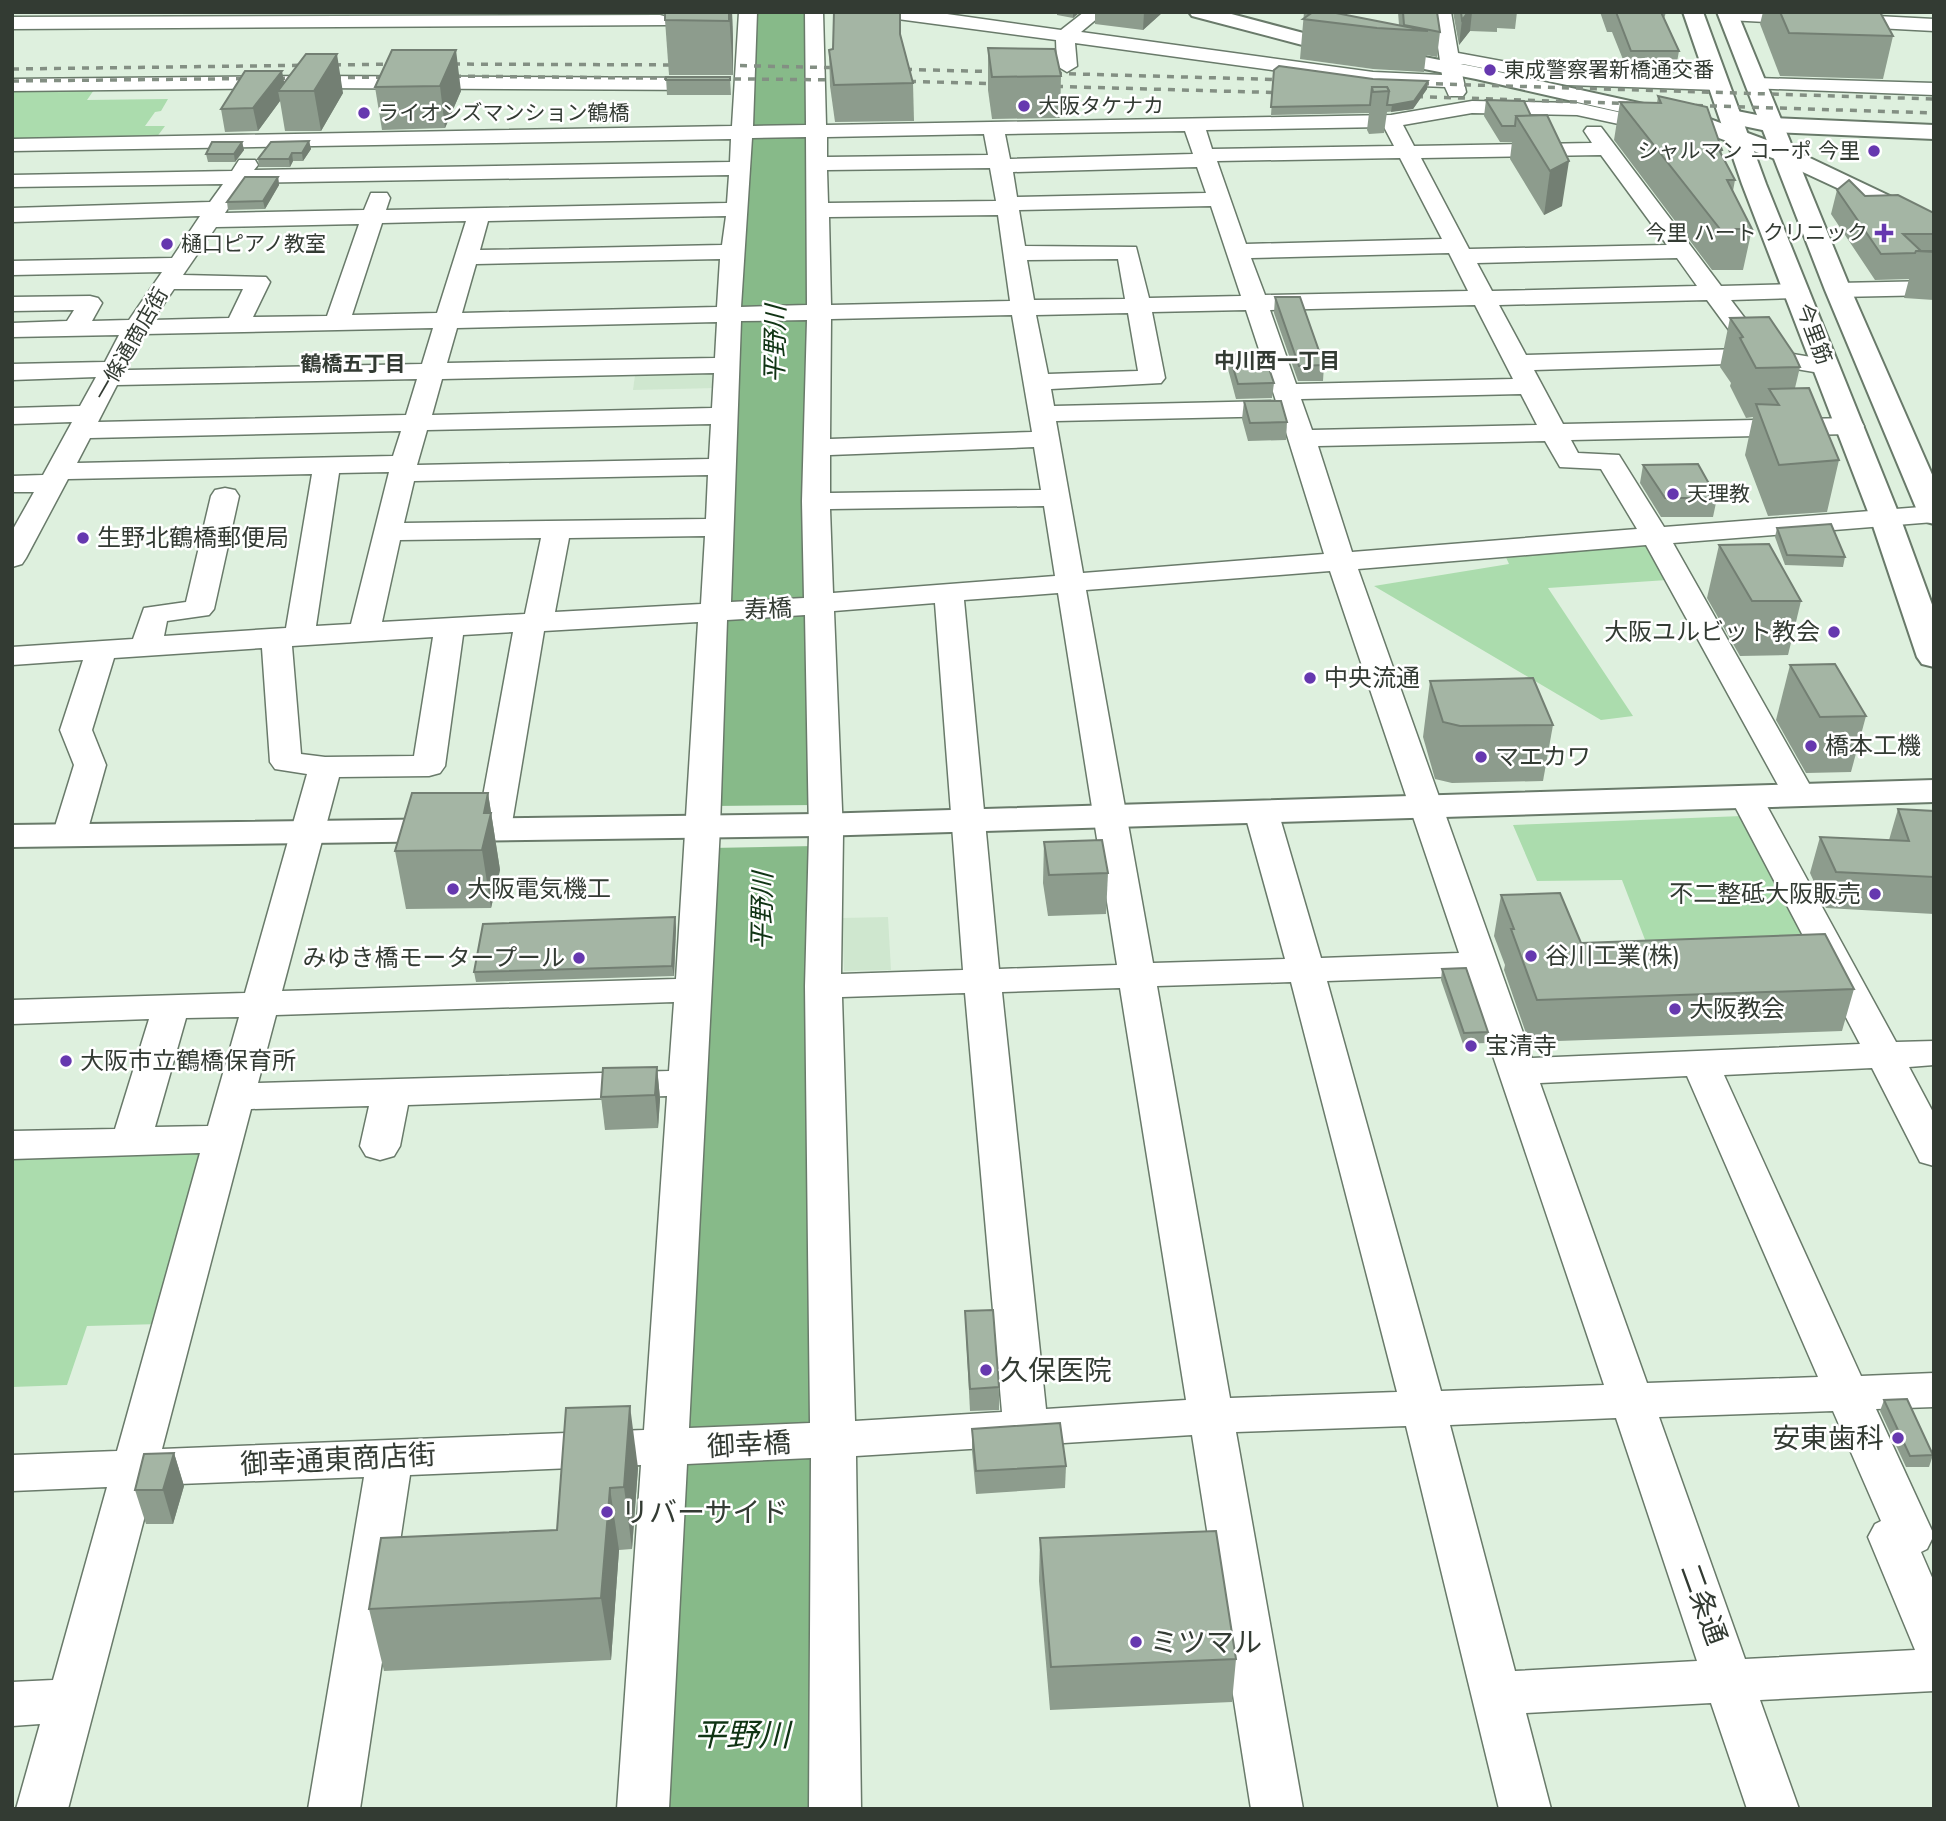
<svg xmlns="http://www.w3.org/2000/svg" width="1946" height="1821" font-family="Jost,'Noto Sans JP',sans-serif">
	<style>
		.built { fill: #cfe7cf }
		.green { fill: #abdcad }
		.water { fill: #87ba89 }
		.pier { fill: #def0de }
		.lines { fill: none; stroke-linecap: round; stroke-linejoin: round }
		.street-casing { stroke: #697a6a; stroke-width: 3 }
		.secondary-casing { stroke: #697a6a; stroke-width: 4 }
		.primary-casing { stroke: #697a6a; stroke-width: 4 }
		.street { fill: #fff; fill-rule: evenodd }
		.secondary { fill: #fff; fill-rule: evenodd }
		.primary { fill: #fff; fill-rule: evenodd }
		.rail { stroke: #838f83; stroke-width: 3.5; stroke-dasharray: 7 7; stroke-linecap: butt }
		.wall { fill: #8d9c8d }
		.shaded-wall { fill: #737f73 }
		.building { fill: #a4b5a4; stroke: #737f73; stroke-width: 2 }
		.poi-dot { fill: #6638af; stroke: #fff; stroke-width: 2.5 }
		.labels { text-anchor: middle; stroke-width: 5; stroke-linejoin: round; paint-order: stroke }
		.far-poi-label { font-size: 21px; fill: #333b33; stroke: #fff; text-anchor: start }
		.far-street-label { font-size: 21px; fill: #333b33; stroke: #fff }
		.far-neighbourhood-label { font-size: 21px; font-weight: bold; fill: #333b33; stroke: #fff }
		.poi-label { font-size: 24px; fill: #333b33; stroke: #fff; text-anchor: start }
		.street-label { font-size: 24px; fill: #333b33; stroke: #fff }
		.water-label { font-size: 26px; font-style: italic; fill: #103414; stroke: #fff }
		.near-poi-label { font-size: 28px; fill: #333b33; stroke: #fff; text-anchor: start }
		.near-street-label { font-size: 28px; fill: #333b33; stroke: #fff }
		.near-water-label { font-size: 32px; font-style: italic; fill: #103414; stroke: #fff }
	</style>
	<rect width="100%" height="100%" fill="#def0de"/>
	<g class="built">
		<path d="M717,366L716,388L633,390L636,368Z"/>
		<path d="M888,917L891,970L844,971L842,918Z"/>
	</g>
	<g class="green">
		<path d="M17,87H96L87,100L168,99L161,111L155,112L145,126H165L156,138L12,140V94Z"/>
		<path d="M1646,543L1667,580L1548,588L1633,716L1601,720L1374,586L1509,564L1504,553Z"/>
		<path d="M1742,816L1824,972L1659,976L1622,880L1537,881L1513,825Z"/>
		<path d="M211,1153L160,1324L87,1326L67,1385L12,1387V1158Z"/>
	</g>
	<path class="water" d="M756,12H808L815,1809H665Z"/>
	<path class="pier" d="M815,805V846L711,848L714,806Z"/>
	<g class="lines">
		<g class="street-casing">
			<g id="street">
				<path d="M739,12H757L753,126L806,125L805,12H823L826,125L1391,115L1472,101L1577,103L1672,124L1675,128L1672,132L1665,134L1577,115L1472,113L1403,125L1414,146L1592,143L1584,131L1587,127H1601L1721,286L1797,284L1805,286L1809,291L1805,296L1797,298L1731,300L1769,350L1835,361L1839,366L1835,371L1826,374L1761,363L1534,370L1563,424L1851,418L1860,420L1864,426L1860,432L1851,434L1571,440L1578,453L1619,455L1664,527L1934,506V522L1673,543L1816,796L1812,803L1800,806L1788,803L1784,796L1646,545L1358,569L1532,1058L1860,1044L1730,797L1734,790L1746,787L1758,790L1762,797L1896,1042L1934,1041V1065L1909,1067L1934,1114V1166L1920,1162L1872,1068L1724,1075L1861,1376L1934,1373V1407L1876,1409L1934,1535L1927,1549L1921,1552L1934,1582V1691L1760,1700L1799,1809H1747L1711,1703L1526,1713L1551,1809H1499L1406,1426L1236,1432L1303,1809H1251L1192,1435L856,1456L861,1809H809L811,1458L687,1464L669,1809H617L641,1465L410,1475L360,1809H308L364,1477L153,1485L68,1809H16L40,1724L12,1726V1682L53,1680L107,1487L12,1491V1455L117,1451L200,1153L12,1159V1131L115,1129L149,1019L12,1024V1000L245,993L307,774L275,769L270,762L262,648L114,658L92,730L106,765L86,836L81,843L69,846L57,843L52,836L74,765L60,730L83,660L12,665V647L133,639L144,608L186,602L211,496L215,490L225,488L235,490L239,496L214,609L209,615L167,621L164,636L286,628L312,474L68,479L26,558L22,564L12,567V531L34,492H12V476L43,475L72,422L12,424V408L80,406L96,377L12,380V364L105,362L119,335L12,337V323L67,321L74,310L12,311V297L90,296L98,298L102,303L92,321L129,320L162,272L12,275V261L172,258L200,216L12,222V208L210,202L223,184L12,187V175L232,171L239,160H255L258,165L254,170L730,162L731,139L12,151V139L732,126ZM1384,127L1394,146L1212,149L1206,130ZM1185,131L1193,154L1010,159L1005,134ZM984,134L988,155L827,157V137ZM806,137L807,305L741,307L752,138ZM1601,155L1667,245L1469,249L1421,158ZM1400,158L1442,239L1246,244L1217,161ZM1197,167L1206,193L1017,197L1013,172ZM990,168L996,201L828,203L827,170ZM729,175L727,203L386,210L390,198L387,193H371L364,210L225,213L245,183ZM1211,206L1241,296L1149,298L1136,247L1025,246L1019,210ZM998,215L1010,301L831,305L829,217ZM726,216L722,245L480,250L488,221ZM466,221L437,313L352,315L382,223ZM359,224L327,316L253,317L270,282L266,277L183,275L216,227ZM1449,253L1468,291L1265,295L1251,258ZM1677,258L1697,286L1492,291L1477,263ZM720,259L717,307L462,313L476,264ZM1118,259L1125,299L1034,300L1027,260ZM174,289H243L229,318L153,320ZM1707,300L1743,349L1526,355L1499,305ZM1475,305L1513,379L1296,384L1270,310ZM1246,310L1276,401L1054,406L1051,389L1161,383L1165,378L1152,312ZM1128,313L1138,371L1048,374L1036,315ZM1012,315L1032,432L830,439L831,319ZM807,320L802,501L804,598L731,602L741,321ZM717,322L715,358L447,363L457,328ZM433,328L422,364L128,370L127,367L144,334ZM714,373L712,408L432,415L442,379ZM417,379L406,415L98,422L117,385ZM1521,394L1537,425L1312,430L1301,399ZM1281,416L1324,554L1083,573L1056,421ZM711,424L709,459L417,465L427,430ZM401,431L393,456L77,463L90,438ZM1545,441L1560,467L1601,469L1637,529L1352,552L1318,446ZM1034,447L1041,490L830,493V455ZM389,472L351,624L316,626L339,473ZM708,475L706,519L404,523L414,481ZM1044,506L1055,576L833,593L830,509ZM705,536L701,604L555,612L569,538ZM541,538L525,614L382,622L400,540ZM1330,571L1459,953L1321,958L1278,811L1273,804L1261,801L1249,804L1244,811L1285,959L1153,963L1086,590ZM1058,593L1117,965L999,969L964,600ZM935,603L963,970L841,974L843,834L834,611ZM805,615L809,834L805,986L810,1423L689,1428L720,827L727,620ZM698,622L676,979L282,991L339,777L429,776L440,773L445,766L463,635L513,632L477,829L482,836L494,839L506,836L511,829L544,631ZM433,637L414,756L325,757L301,754L292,646ZM1466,976L1604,1385L1441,1391L1327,981ZM1291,982L1397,1392L1230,1398L1157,986ZM1120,988L1186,1400L1046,1409L1002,992ZM965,993L1002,1412L855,1421L842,997ZM674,1002L669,1071L258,1083L276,1015ZM239,1017L208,1126L155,1127L186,1018ZM1687,1076L1818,1377L1647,1383L1540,1083ZM667,1096L644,1430L162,1449L251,1109L369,1106L360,1146L366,1156L380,1160L394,1156L400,1146L408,1105ZM1833,1411L1881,1521L1875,1524L1868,1537L1915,1650L1745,1659L1659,1417ZM1616,1418L1697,1661L1515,1671L1450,1425Z"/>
				<path d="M881,12H933L1061,30L1084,12H1105L1081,32L1373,72L1442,75L1433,12H1451L1458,53L1567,73L1719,78L1726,80L1729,84L1726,88L1719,90L1567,85L1463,64H1460L1466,92L1463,96H1449L1445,87L1373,84L1075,43L1077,66L1067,72L1057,66L1056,40L890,18Z"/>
				<path d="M1720,12H1800L1934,19V31L1728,20L1721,18Z"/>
				<path d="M660,15L667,17L669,21L667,25L12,29V17Z"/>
				<path d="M308,76L712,78L719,80L722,84L719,88L712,90L308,88L12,91V79Z"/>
				<path d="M1756,78L1934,83V95L1749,88L1746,84L1749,80Z"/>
				<path d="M1934,281V295L1838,297L1830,295L1826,290L1830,285L1838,283Z"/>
			</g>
		</g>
		<g class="secondary-casing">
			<g id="secondary">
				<path d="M1189,12H1224L1311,35L1476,67L1707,118L1791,149L1934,217V233L1775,159L1692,128L1476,79L1310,47L1192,16Z"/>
				<path d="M1732,110L1772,118L1934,125V139L1772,132L1724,122L1721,117L1724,112Z"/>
				<path d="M1934,780V802L817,836L12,847V825L817,814Z"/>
			</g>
		</g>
		<g class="primary-casing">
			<g id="primary">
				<path d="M1683,12H1703L1766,184L1900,517L1934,610V667L1922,664L1917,657L1870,517L1742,184Z"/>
				<path d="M1717,12H1737L1851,290L1934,479V524L1923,521L1919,515L1825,290Z"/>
			</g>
		</g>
		<use href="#street" class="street"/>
		<use href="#secondary" class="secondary"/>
		<use href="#primary" class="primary"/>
		<g class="rail">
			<path d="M439,64L688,65"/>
			<path d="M712,65L849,68"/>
			<path d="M12,69L404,64"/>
			<path d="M891,69L1006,72"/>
			<path d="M1041,73L1293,80"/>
			<path d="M440,76L849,80"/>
			<path d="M12,81L398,77"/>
			<path d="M895,81L1007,84"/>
			<path d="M1408,83L1934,99"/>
			<path d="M1042,86L1290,93"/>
			<path d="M1402,96L1640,104"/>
			<path d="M1682,105L1934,113"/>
		</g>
	</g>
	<g class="wall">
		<path d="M732,12L733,40V75H669L665,20Z"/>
		<path d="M1057,12H1080L1073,18L1057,15Z"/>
		<path d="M1095,12H1163L1143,30L1095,24Z"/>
		<path d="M1304,12L1338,14L1399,25L1398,12H1437L1440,32L1437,57L1426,55L1424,72L1373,69L1300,59Z"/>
		<path d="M1453,12H1517L1515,29L1497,28V32L1470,31L1459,45Z"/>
		<path d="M1600,12H1666L1664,19L1679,51L1675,73L1628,72L1612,32H1607Z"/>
		<path d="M1763,12H1880L1893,36L1883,79L1780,76L1760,24Z"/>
		<path d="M900,34L913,83L914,121L835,122L830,86L829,50Z"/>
		<path d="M988,48L1061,76L1060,118L992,119L988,90Z"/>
		<path d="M392,50L461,91L445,128L382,130L375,87Z"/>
		<path d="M1274,70L1373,79L1428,81L1427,89L1413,109L1387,112L1384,133L1369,134L1367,130L1369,113L1271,115Z"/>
		<path d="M666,77H730L731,95H667Z"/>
		<path d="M284,83L343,93L321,131H285L280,101L258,131L225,132L221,109Z"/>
		<path d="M1658,96L1722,150L1721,155L1735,180L1733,191L1752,229L1743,270H1712L1614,140L1620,102L1657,103Z"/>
		<path d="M1486,100L1531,116L1547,115L1562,206L1544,215L1510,159L1512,142H1500L1484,116Z"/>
		<path d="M309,141L311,149L303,161H293L290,167H259L258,159Z"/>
		<path d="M242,142L244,150L235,162H208L206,154Z"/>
		<path d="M278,177L279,185L265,209L228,210L227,202Z"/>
		<path d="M1837,190L1934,213V300L1904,298L1909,279L1875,280L1831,214Z"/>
		<path d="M1275,297L1324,365L1323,381H1298L1274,313Z"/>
		<path d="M1730,318L1800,367L1795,388L1839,460L1827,512L1768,516L1745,455L1753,417L1746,418L1730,386L1731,383L1720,367Z"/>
		<path d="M1229,354L1274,383L1272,398L1236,399L1228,369Z"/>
		<path d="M1244,401L1287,422L1286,440L1248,441L1242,419Z"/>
		<path d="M1643,465L1717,498L1713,517H1661L1640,483Z"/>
		<path d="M1777,528L1845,557L1843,567L1785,565L1775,537Z"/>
		<path d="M1719,545L1801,601L1788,655L1740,656L1707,598Z"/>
		<path d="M1790,665L1866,716L1851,772L1806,773L1776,720Z"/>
		<path d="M1430,681L1553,725L1543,781L1452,783L1435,779L1423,737Z"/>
		<path d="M488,793L500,870L491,908L406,909L395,851Z"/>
		<path d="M1898,809L1934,811V914L1826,908L1810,873L1820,837L1889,840Z"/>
		<path d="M1044,842L1108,873L1106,914L1048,916L1043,883Z"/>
		<path d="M1501,895L1581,943L1854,989L1842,1031L1529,1042L1504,970L1505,965L1494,936Z"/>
		<path d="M675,917L676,928L674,976L476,982L474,972Z"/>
		<path d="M1442,969L1488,1032L1486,1043L1463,1044L1441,980Z"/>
		<path d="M657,1067L660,1099L658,1128L605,1130L601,1097Z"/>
		<path d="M965,1311L999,1387V1410L970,1411L966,1334Z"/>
		<path d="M1884,1400L1933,1455L1929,1467H1906L1880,1411Z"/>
		<path d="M566,1408L638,1468L632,1549L619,1550L611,1660L384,1671L369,1609L557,1530Z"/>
		<path d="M972,1429L1066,1466L1065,1488L976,1494L972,1451Z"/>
		<path d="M174,1453L184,1486L173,1524H146L135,1490Z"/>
		<path d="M1040,1538L1236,1659L1232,1702L1050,1710L1039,1581Z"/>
	</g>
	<g class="shaded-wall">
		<path d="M729,12H732L733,40V75Z"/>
		<path d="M1073,12H1080L1073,18Z"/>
		<path d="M1144,12H1163L1143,30Z"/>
		<path d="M1468,12H1472L1470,31L1459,45L1462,20Z"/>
		<path d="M456,50L461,91L445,128L440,86Z"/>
		<path d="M337,54L343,93L321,131L314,91Z"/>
		<path d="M282,71L286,91H278L280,101L258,131L253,108Z"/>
		<path d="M1428,81L1427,89L1413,109L1391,112L1392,105Z"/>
		<path d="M309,141L311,149L303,161L302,153Z"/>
		<path d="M242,142L244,150L235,162L234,154Z"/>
		<path d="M292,153L293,161L290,167L289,159Z"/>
		<path d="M1569,161L1562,206L1544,215L1550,171Z"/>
		<path d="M278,177L279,185L265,209L263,201Z"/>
		<path d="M488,793L500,870L491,908L482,850L484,813Z"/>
		<path d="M675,917L676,928L674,976L672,966Z"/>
		<path d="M657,1067L660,1099L658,1128L655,1095Z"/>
		<path d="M630,1406L638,1468L632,1549L624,1487Z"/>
		<path d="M174,1453L184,1486L173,1524L163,1490Z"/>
		<path d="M610,1488L619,1550L611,1660L601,1598Z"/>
	</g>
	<g class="building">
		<path d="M665,12H729V21L665,20Z"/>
		<path d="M834,12H900V34L913,83L834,85L829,50L833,49Z"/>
		<path d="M1304,12H1331L1428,31L1377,28L1303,19L1310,14Z"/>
		<path d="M1403,12H1437L1440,32L1404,25Z"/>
		<path d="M1461,12H1468L1462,20Z"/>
		<path d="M1616,12H1661L1679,51H1631Z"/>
		<path d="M1780,12H1880L1893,36L1789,33Z"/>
		<path d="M988,48L1055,49L1061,76L992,77Z"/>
		<path d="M392,50H456L440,86L375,87Z"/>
		<path d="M306,54H337L314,91H278Z"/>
		<path d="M1279,66L1373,79L1428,81L1414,101L1392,105H1387L1389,91L1387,87H1372L1370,105L1271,107L1274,70Z"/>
		<path d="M245,71H282L253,108L221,109Z"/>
		<rect x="666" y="77" width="64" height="3"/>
		<path d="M1372,87H1387L1389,91L1373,92Z"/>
		<path d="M1658,96L1707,107L1722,150H1719L1735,180H1727L1752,229H1720L1620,102L1661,103Z"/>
		<path d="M1486,100L1524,101L1531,116H1516L1515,126H1502Z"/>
		<path d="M1547,115L1569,161L1550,171L1516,116Z"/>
		<path d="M309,141L302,153H292L289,159H258L271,142Z"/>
		<path d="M212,142H242L234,154H206Z"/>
		<path d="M245,177H278L263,201L227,202Z"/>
		<path d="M1849,180L1865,196L1898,195L1934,213V234H1903L1921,251H1916L1915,253L1881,254L1837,190Z"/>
		<path d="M1916,251H1934V252Z"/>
		<path d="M1275,297H1300L1324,365L1299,366Z"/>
		<path d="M1769,317L1794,354L1800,367L1756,368L1740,338L1743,337L1730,318Z"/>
		<path d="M1229,354H1264L1274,383L1238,384Z"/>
		<path d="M1809,388L1839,460L1779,465L1756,404L1779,405L1769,389Z"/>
		<path d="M1244,401H1281L1287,422L1250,423Z"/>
		<path d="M1698,464L1717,498H1665L1643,465Z"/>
		<path d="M1831,524L1845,557L1787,555L1777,528Z"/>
		<path d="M1769,544L1801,601H1752L1719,545Z"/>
		<path d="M1835,664L1866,716L1820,717L1790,665Z"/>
		<path d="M1533,678L1553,725L1460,726L1443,722L1430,681Z"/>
		<path d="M412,793H488L484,813H491L482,850L395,851Z"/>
		<path d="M1898,809L1934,811V877L1836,872L1820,837L1909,841Z"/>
		<path d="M1102,840L1108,873L1049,875L1044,842Z"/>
		<path d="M1560,893L1581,943L1825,934L1854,989L1537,1000L1511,929H1514L1501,895Z"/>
		<path d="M675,917L672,966L474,972L483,924Z"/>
		<path d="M1466,968L1488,1032L1464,1033L1442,969Z"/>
		<path d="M657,1067L655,1095L601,1097L603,1068Z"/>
		<path d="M993,1310L999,1387L970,1389L965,1311Z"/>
		<path d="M1907,1399L1933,1455L1910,1456L1884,1400Z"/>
		<path d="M630,1406L624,1487L610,1488L601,1598L369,1609L381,1538L557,1530L566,1408Z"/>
		<path d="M1060,1423L1066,1466L976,1471L972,1429Z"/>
		<path d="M174,1453L163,1490H135L144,1454Z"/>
		<path d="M1216,1531L1236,1659L1051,1667L1040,1538Z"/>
	</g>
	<g class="poi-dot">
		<circle cx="1490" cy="70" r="7"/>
		<circle cx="1024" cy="106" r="7"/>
		<circle cx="364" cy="113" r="7"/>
		<circle cx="1874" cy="151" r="7"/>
		<path d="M1880.5 222.5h7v7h7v7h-7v7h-7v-7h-7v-7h7z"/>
		<circle cx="167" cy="244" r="7"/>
		<circle cx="1673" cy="494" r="7"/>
		<circle cx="83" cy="538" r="7"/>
		<circle cx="1834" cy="632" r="7"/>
		<circle cx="1310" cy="678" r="7"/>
		<circle cx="1811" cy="746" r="7"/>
		<circle cx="1481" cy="757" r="7"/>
		<circle cx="453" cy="889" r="7"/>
		<circle cx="1875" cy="894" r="7"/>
		<circle cx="1531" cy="956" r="7"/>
		<circle cx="579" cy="958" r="7"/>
		<circle cx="1675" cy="1009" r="7"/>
		<circle cx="1471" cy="1046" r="7"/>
		<circle cx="66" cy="1061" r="7"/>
		<circle cx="986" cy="1370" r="7"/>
		<circle cx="1898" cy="1438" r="7"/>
		<circle cx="607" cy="1512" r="7"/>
		<circle cx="1136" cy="1642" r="7"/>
	</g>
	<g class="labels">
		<g class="far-poi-label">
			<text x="1504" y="77">東成警察署新橋通交番</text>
			<text x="1038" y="113">大阪タケナカ</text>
			<text x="378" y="120">ライオンズマンション鶴橋</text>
			<text x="1860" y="158" text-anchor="end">シャルマン コーポ 今里</text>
			<text x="1868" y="240" text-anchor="end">今里 ハート クリニック</text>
			<text x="181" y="251">樋口ピアノ教室</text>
			<text x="1687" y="501">天理教</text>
		</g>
		<g class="far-street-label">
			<text transform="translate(1814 334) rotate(69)" y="7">今里筋</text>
			<text transform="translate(131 344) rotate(-60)" y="7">一條通商店街</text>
		</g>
		<g class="far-neighbourhood-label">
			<text x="1277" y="368">中川西一丁目</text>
			<text x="353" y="371">鶴橋五丁目</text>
		</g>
		<g class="poi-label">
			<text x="97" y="546">生野北鶴橋郵便局</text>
			<text x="1820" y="640" text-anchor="end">大阪ユルビット教会</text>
			<text x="1324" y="686">中央流通</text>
			<text x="1825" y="754">橋本工機</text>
			<text x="1495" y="765">マエカワ</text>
			<text x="467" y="897">大阪電気機工</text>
			<text x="1861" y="902" text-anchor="end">不二整砥大阪販売</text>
			<text x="1545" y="964">谷川工業(株)</text>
			<text x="565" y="966" text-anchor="end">みゆき橋モータープール</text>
			<text x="1689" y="1017">大阪教会</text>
			<text x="1485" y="1054">宝清寺</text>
			<text x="80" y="1069">大阪市立鶴橋保育所</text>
		</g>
		<g class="street-label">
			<text transform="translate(768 609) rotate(-3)" y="8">寿橋</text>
		</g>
		<g class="water-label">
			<text transform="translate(775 344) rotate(-89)" y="9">平野川</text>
			<text transform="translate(762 911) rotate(-89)" y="9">平野川</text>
		</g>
		<g class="near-poi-label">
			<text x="1000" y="1380">久保医院</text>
			<text x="1884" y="1448" text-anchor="end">安東歯科</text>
			<text x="621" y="1522">リバーサイド</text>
			<text x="1150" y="1652">ミツマル</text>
		</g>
		<g class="near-street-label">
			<text transform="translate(749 1444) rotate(-3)" y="10">御幸橋</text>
			<text transform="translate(338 1459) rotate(-3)" y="10">御幸通東商店街</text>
			<text transform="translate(1704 1604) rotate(70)" y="10">二条通</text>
		</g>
		<g class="near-water-label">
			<text x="742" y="1746">平野川</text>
		</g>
	</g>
	<rect width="1946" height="1821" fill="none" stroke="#333b33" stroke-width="28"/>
</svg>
